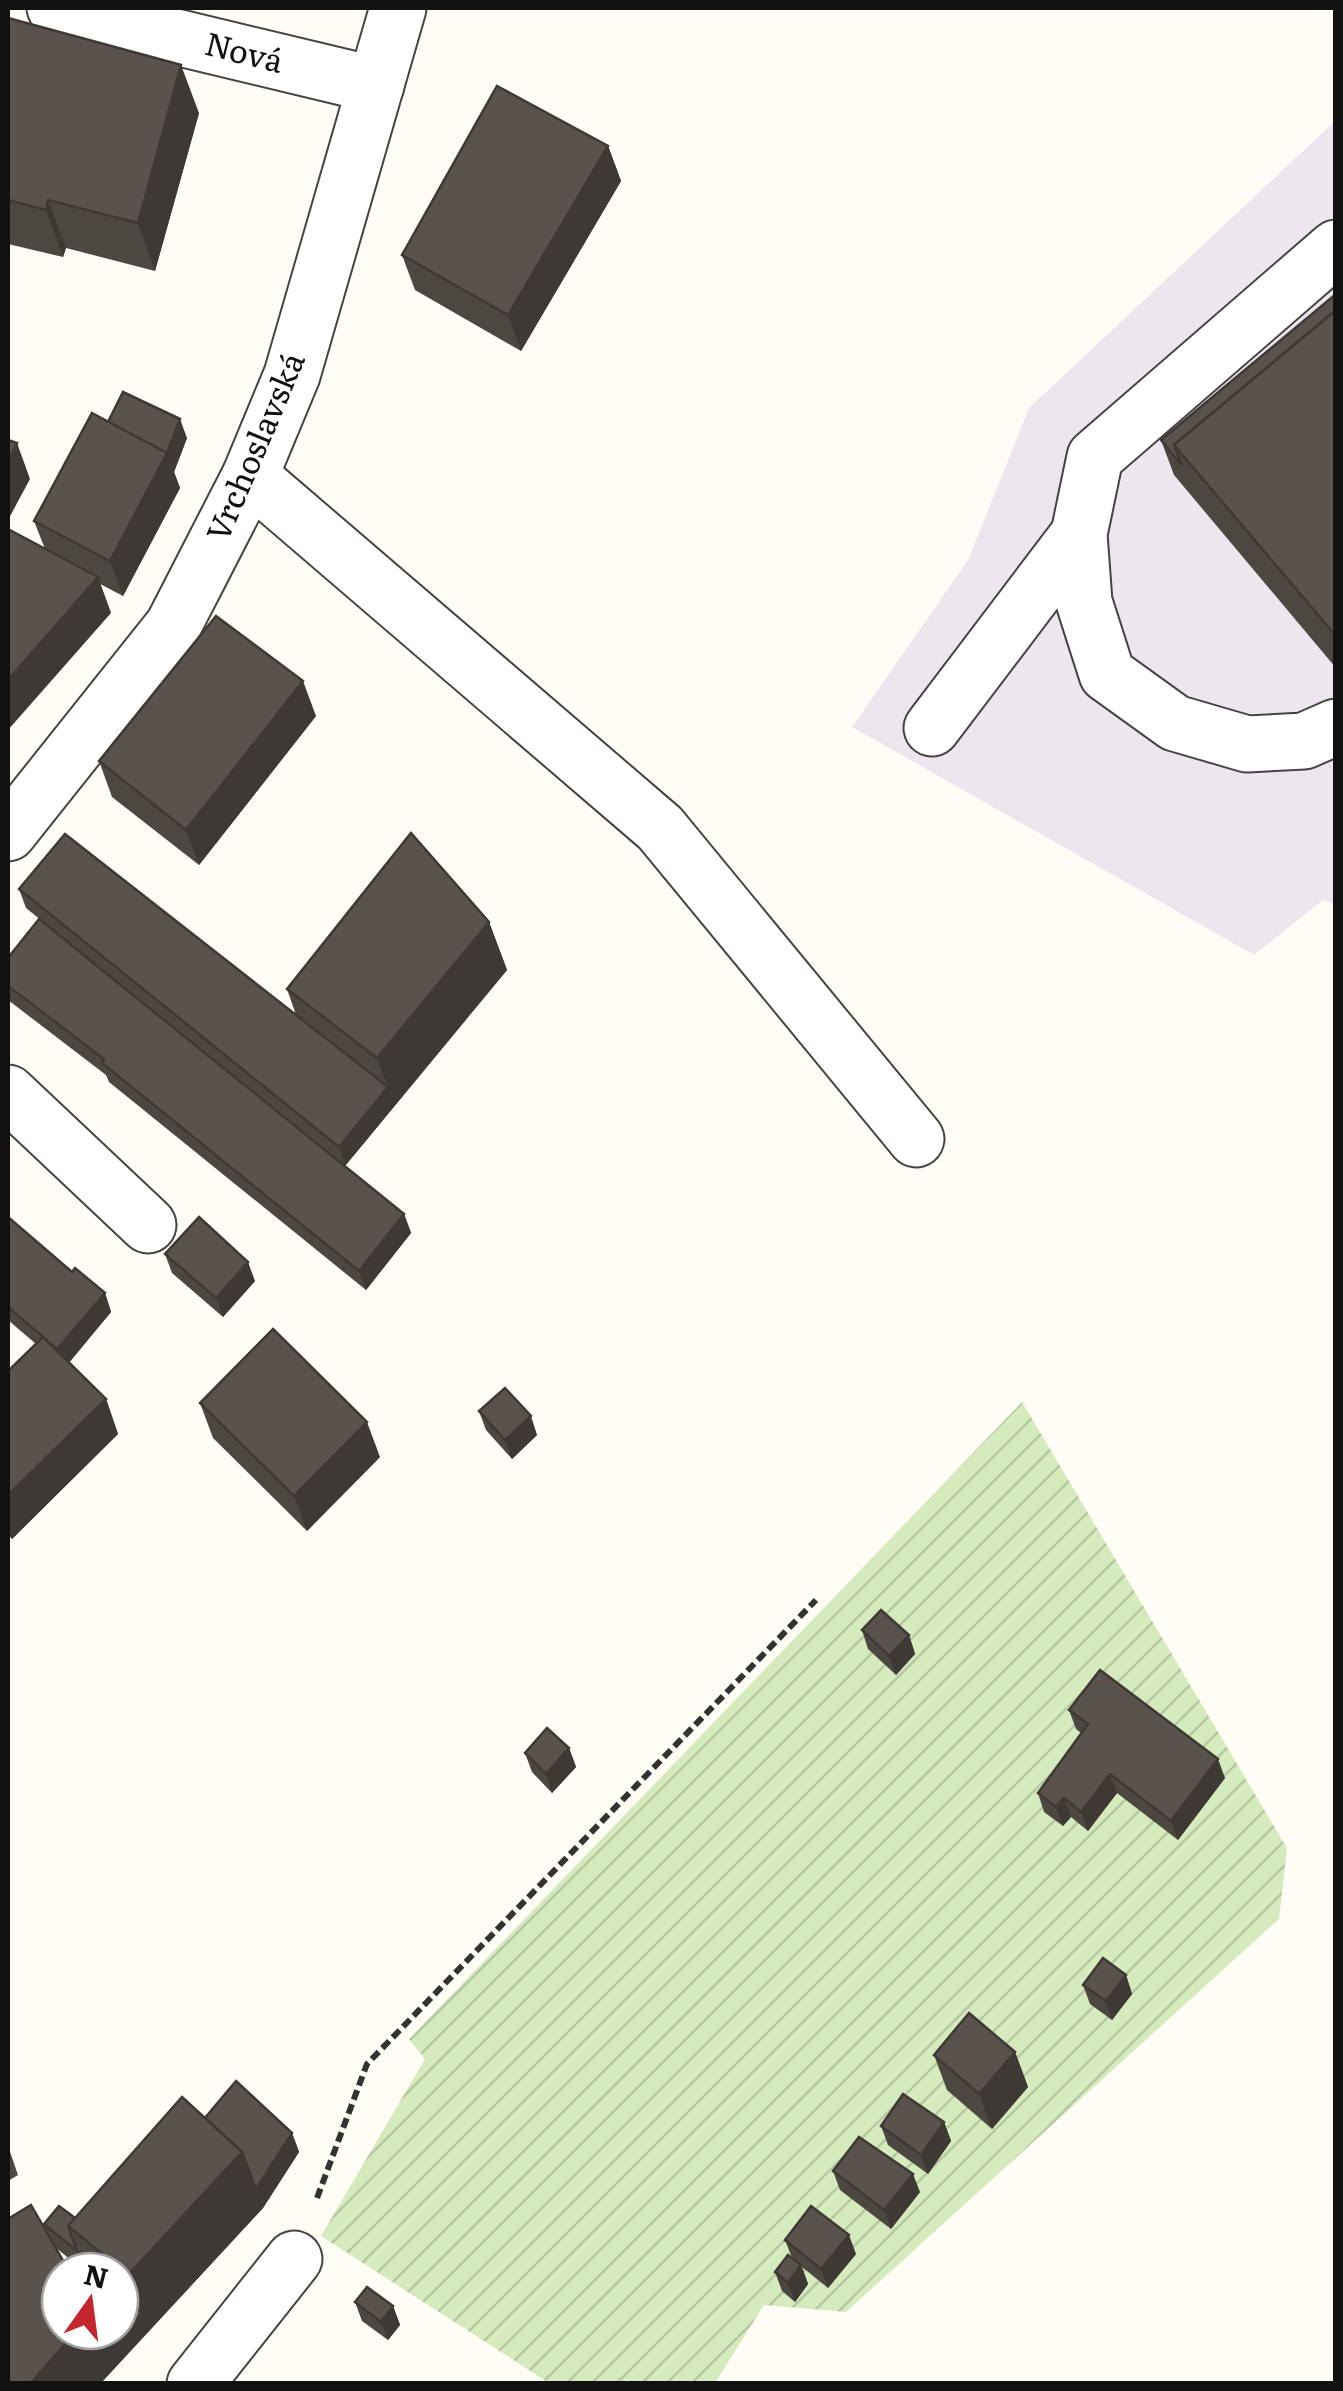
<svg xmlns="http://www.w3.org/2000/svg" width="1343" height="2391" font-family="Literata,serif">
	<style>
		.industrial { fill: #eee6ef }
		.garden { fill: url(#garden-furrows) }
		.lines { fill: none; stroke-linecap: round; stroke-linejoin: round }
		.minor-casing { stroke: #444; stroke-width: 59 }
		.path { stroke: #333; stroke-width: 6; stroke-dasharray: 10 5; stroke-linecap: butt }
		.minor { stroke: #fff; stroke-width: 55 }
		.wall { fill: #4d4742; fill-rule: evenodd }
		.shaded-wall { fill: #3f3936 }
		.building { fill: #5a524d; stroke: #3f3936; stroke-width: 2.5 }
		.labels { text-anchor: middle; stroke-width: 10; stroke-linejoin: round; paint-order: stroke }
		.street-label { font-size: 32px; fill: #111; stroke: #fff }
	</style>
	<defs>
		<pattern id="garden-furrows" width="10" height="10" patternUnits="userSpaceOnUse" patternTransform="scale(2.5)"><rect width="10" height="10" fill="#d5ebbd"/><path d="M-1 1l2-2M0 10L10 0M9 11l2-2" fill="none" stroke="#b6c8a1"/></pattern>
	</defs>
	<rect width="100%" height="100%" fill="#fffdf5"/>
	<path class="industrial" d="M1335,121V905L1323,900L1254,955L852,727L968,560L1029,408Z"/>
	<path class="garden" d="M1022,1402L1287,1848L1279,1919L846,2312L764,2305L715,2383H549L321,2236L425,2059L409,2039Z"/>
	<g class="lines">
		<g class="minor-casing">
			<g id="minor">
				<path d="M55,8L376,85"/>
				<path d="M1336,248L1095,457L1079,534L1084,602L1107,674L1175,723L1247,744L1304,741L1336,727"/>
				<path d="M250,476L660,828L916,1139"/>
				<path d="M932,728L1079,534"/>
				<path d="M8,833L173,626L250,476L292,375L398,8"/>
				<path d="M8,1093L148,1225"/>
				<path d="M195,2384L294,2259"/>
			</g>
		</g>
		<path class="path" d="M317,2198L367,2064L816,1600"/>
		<use href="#minor" class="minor"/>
	</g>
	<g class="wall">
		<path d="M8,18L199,113L155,271L66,248L63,257L8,244Z"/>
		<path d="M608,146L621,181L521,351L415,290L402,255Z"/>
		<path d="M1336,294V668L1174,475L1161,440Z"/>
		<path d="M108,422L187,438L174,472L180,488L123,596L100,584L111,613L45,549L34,521Z"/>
		<path d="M316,716L199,865L112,797L99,761Z"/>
		<path d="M19,889L296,1015L287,989L489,922L507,970L345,1166L26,908Z"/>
		<path d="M8,958L404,1214L411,1233L366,1290L109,1082L106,1075L8,1000Z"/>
		<path d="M8,1217L72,1272L105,1293L111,1312L69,1363L106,1399L118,1434L12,1539L8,1535V1371L36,1344L8,1320Z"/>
		<path d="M165,1254L255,1281L223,1317L172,1273Z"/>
		<path d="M200,1403L380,1457L307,1531L213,1438Z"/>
		<path d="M479,1411L537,1435L512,1459L486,1430Z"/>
		<path d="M862,1630L909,1635L915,1654L896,1675L868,1649Z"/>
		<path d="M1069,1710L1225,1778L1178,1840L1117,1793L1088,1831L1071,1817L1063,1826L1044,1812L1038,1793L1081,1733L1076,1729Z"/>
		<path d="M569,1748L576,1767L552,1793L532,1772L525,1753Z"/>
		<path d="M1126,1975L1132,1994L1112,2020L1090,2004L1083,1985Z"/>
		<path d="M1015,2052L1028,2087L992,2129L947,2090L934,2055Z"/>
		<path d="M205,2118L292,2133L299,2152L263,2208L100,2384H8V2219L47,2233L44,2224L75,2218ZM55,2247L84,2271H120V2331H60Z"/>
		<path d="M944,2122L951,2141L928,2174L888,2145L881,2126Z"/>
		<path d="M8,2146L18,2175L8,2181Z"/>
		<path d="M833,2171L920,2192L891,2229L840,2190Z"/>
		<path d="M785,2240L856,2254L828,2288L802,2267L808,2284L795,2302L782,2291L775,2272L792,2258Z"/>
		<path d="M355,2302L393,2306L400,2325L388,2340L362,2321Z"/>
	</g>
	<g class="shaded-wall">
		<path d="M181,65L199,113L155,271L138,223Z"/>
		<path d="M608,146L621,181L521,351L508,315Z"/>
		<path d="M48,200L66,248L63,257L46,210Z"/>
		<path d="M180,419L187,438L174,472L180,488L123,596L110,561Z"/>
		<path d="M17,443L30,479L8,520V461Z"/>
		<path d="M98,577L111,613L8,730V680Z"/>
		<path d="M303,681L316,716L199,865L186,830Z"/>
		<path d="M489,922L507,970L345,1166L339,1147L388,1087L377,1058Z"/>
		<path d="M404,1214L411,1233L366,1290L359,1271Z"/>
		<path d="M248,1262L255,1281L223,1317L216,1298Z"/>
		<path d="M105,1293L111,1312L64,1368L57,1349Z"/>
		<path d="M106,1399L118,1434L12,1539L8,1528V1495Z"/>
		<path d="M531,1416L537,1435L512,1459L505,1440Z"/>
		<path d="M367,1422L380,1457L307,1531L294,1496Z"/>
		<path d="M909,1635L915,1654L896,1675L889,1656Z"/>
		<path d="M569,1748L576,1767L552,1793L546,1774Z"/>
		<path d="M1218,1759L1225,1778L1178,1840L1171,1821Z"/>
		<path d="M1110,1774L1117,1793L1088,1831L1081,1812Z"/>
		<path d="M1064,1798L1071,1817L1063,1826L1056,1807Z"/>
		<path d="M1126,1975L1132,1994L1112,2020L1106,2001Z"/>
		<path d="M1015,2052L1028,2087L992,2129L979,2094Z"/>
		<path d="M944,2122L951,2141L928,2174L921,2155Z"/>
		<path d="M292,2133L299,2152L263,2208L256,2189Z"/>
		<path d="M242,2152L263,2208L100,2384H30L76,2331H99L142,2313L128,2275Z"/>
		<path d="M913,2174L920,2192L891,2229L884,2210Z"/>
		<path d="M849,2235L856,2254L828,2288L821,2269Z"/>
		<path d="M801,2265L808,2284L795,2302L788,2283Z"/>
		<path d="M393,2306L400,2325L388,2340L381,2322Z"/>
	</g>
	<g class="building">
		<path d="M8,18L181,65L138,223L48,200L46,210L8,200Z"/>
		<path d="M497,86L608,146L508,315L402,255Z"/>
		<path d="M1336,294V310L1174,445L1182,466L1161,440Z"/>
		<path d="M1336,310V636L1174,445Z"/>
		<path d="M123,392L180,419L167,453L108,422Z"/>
		<path d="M92,413L167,453L110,561L34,521Z"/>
		<path d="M8,440L17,443L8,461Z"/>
		<path d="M8,529L98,577L8,680Z"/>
		<path d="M216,616L303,681L186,830L99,761Z"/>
		<path d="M411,833L489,922L377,1058L287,989Z"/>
		<path d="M65,834L388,1087L339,1147L19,889Z"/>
		<path d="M39,919L404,1214L359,1271L102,1063L104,1059L8,986V958Z"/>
		<path d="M8,1217L72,1272L75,1268L105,1293L57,1349L8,1307Z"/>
		<path d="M199,1217L248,1262L216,1298L165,1254Z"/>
		<path d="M273,1329L367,1422L294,1496L200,1403Z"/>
		<path d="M43,1337L106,1399L8,1495V1371Z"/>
		<path d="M505,1388L531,1416L505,1440L479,1411Z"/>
		<path d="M881,1610L909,1635L889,1656L862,1630Z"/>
		<path d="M1100,1670L1218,1759L1171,1821L1110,1774L1081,1812L1064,1798L1056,1807L1038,1793L1088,1724L1069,1710Z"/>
		<path d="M547,1728L569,1748L546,1774L525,1753Z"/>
		<path d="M1103,1958L1126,1975L1106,2001L1083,1985Z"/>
		<path d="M969,2013L1015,2052L979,2094L934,2055Z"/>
		<path d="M236,2081L292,2133L256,2189L242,2152L205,2118Z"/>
		<path d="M903,2094L944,2122L921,2155L881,2126Z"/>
		<path d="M182,2097L242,2152L128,2275L68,2226Z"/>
		<path d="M859,2137L913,2174L884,2210L833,2171Z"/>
		<path d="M31,2205L69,2271H60V2331H76L30,2384H13L8,2382V2219Z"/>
		<path d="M59,2206L75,2218L68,2226L77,2251L44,2224Z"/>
		<path d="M811,2206L849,2235L821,2269L785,2240Z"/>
		<path d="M788,2255L801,2265L788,2283L775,2272Z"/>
		<path d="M367,2287L393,2306L381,2322L355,2302Z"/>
		<path d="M120,2296L142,2313L106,2350L99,2331H120Z"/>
	</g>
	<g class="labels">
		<g class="street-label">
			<text transform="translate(244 53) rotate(14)" y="11">Nová</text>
			<text transform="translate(256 447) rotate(-67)" y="11">Vrchoslavská</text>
		</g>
	</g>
	<rect width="1343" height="2391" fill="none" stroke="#111111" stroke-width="20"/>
	<g transform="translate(90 2301) rotate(14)"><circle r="48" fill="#ffffff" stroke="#a0a0a0" stroke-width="2.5"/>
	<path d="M0-8L18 38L0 25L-18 38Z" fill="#c4262e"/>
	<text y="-15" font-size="28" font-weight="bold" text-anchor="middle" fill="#111111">N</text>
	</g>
</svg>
